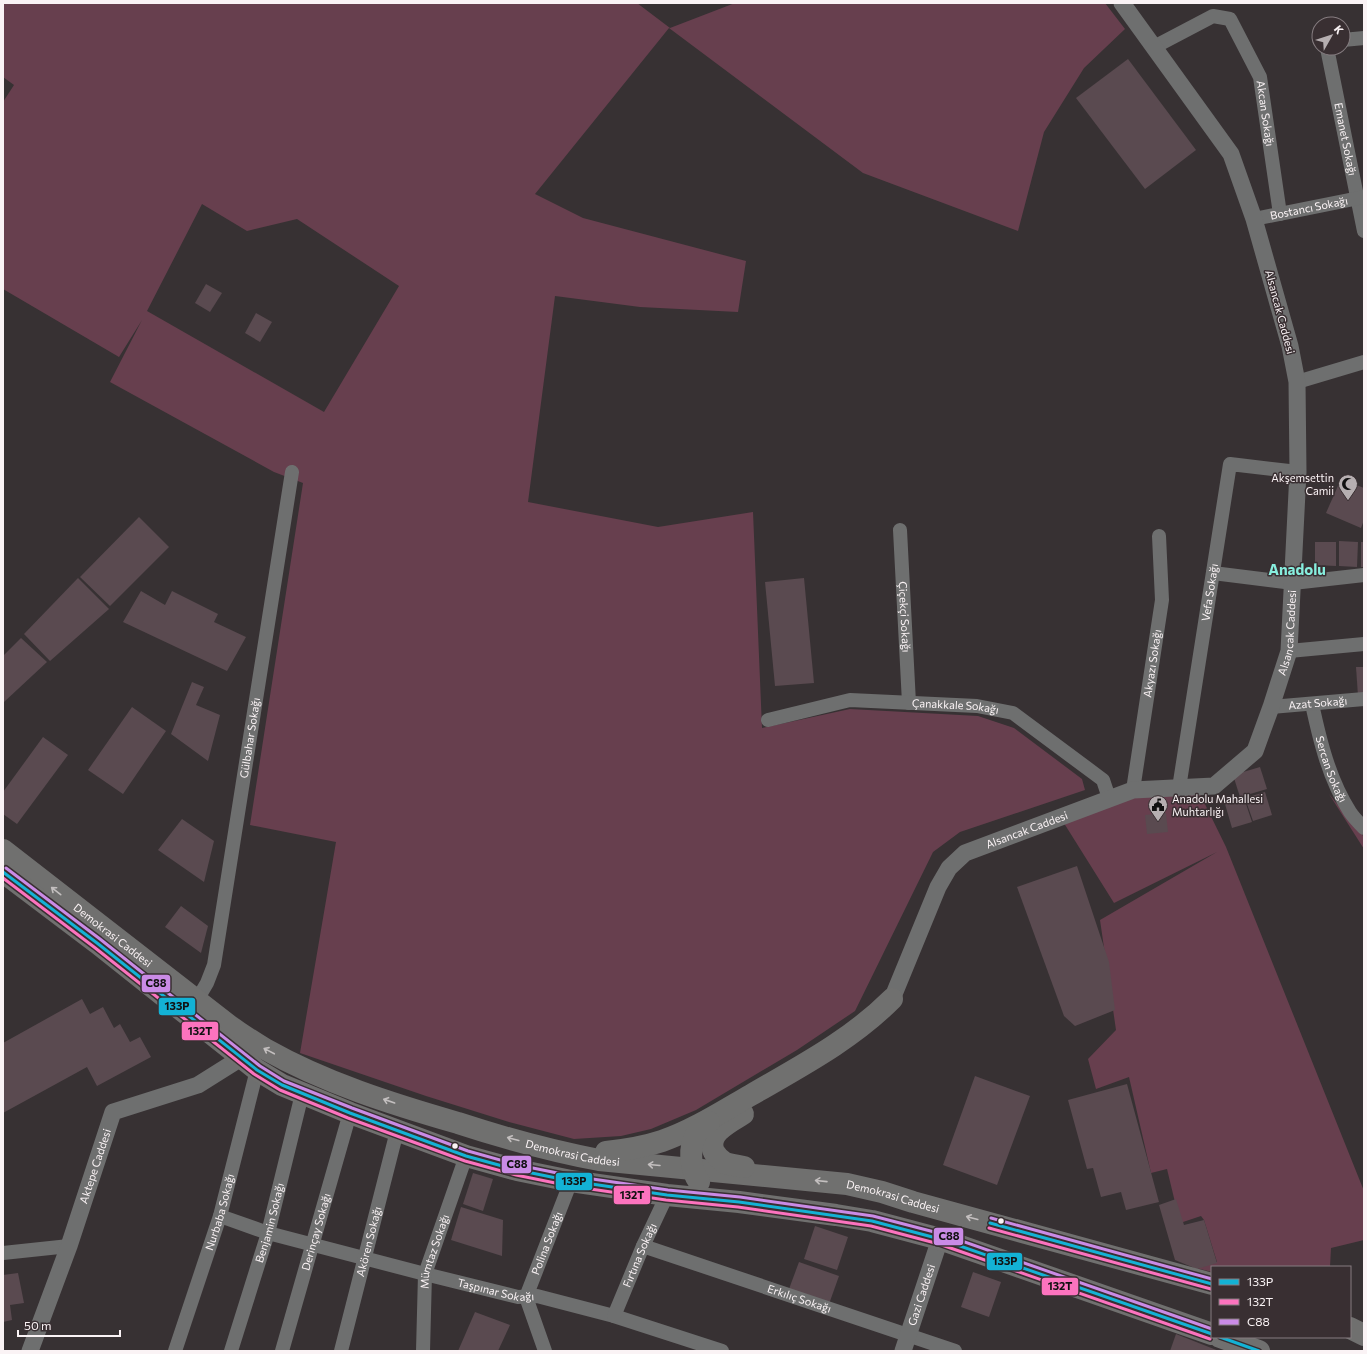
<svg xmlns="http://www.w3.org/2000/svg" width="1367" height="1354" font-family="Commissioner,sans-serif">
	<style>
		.green { fill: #673f4e; fill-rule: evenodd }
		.building { fill: #5a4a50 }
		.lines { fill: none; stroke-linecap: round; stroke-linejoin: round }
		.minor { stroke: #6e6f6f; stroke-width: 14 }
		.tertiary { stroke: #6e6f6f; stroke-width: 17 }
		.primary { stroke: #70706f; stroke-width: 22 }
		.bus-1-casing { stroke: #392f32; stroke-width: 6 }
		.bus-2-casing { stroke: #392f32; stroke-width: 6 }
		.bus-3-casing { stroke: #392f32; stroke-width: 6 }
		.bus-1 { stroke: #13b2d5; stroke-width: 3 }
		.bus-2 { stroke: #fc73be; stroke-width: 3 }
		.bus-3 { stroke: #ca8be6; stroke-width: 3 }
		.oneway { stroke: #c3bfbf }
		.bus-dot { fill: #faf3f5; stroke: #392f32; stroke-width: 1.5 }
		.labels { text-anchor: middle; stroke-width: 3; stroke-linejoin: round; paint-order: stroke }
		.street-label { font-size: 11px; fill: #faf3f5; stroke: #392f32 }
		.poi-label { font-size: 11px; fill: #faf3f5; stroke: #392f32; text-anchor: end }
		.district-label { font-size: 15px; font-weight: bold; fill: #87eede; stroke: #392f32 }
		.line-badge { stroke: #392f32; stroke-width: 1.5 }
		.pale-badge-label { font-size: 11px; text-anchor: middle; font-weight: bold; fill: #111 }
	</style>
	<rect width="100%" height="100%" fill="#373133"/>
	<g class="green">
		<path d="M3,3H637L670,28L735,3H1105L1125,29L1084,68L1044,132L1018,231L863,173L669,28L535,194L583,218L746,261L738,312L640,307L555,296L528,502L658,527L753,512L762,728L850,709L978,716L1014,728L1082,779L1085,790L960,832L933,852L855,1011L797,1050L696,1110L651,1129L621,1136L574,1139L509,1122L426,1096L300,1053L336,842L250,825L303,483L274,472L110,382L142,320L119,357L3,289V102L14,85L3,77ZM202,204L247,231L297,219L399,286L324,412L147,311Z"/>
		<path d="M1200,794L1226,847L1364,1191V1240L1331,1248L1330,1267H1212V1272L1192,1267L1217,1262L1204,1220L1201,1216L1180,1223L1167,1169L1151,1173L1129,1077L1096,1089L1088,1059L1116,1030L1100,920L1217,852L1114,903L1062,820L1136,797Z"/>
		<path d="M1329,794L1364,837V849Z"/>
	</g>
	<g class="building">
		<path d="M1128,59L1196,150L1145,189L1076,98Z"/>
		<path d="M206,284L222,293L210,312L195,303Z"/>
		<path d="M256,313L272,322L260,342L245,333Z"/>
		<path d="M1341,479L1364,488V520L1361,528L1326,513Z"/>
		<path d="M139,517L169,547L110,606L80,577Z"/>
		<path d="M1339,541L1358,542L1357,567L1339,566Z"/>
		<path d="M1315,542H1336V566L1315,565Z"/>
		<rect x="1361" y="542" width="3" height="25"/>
		<path d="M78,578L109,609L50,661L24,634Z"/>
		<path d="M804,578L814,683L775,686L765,582Z"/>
		<path d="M141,591L165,605L172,591L218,614L214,622L246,637L227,671L123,622Z"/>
		<path d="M21,638L47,662L4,702L3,656Z"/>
		<path d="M1356,667H1364V696H1358Z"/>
		<path d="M192,682L204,687L196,705L220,715L208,761L171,734Z"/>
		<path d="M132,707L166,731L123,794L88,770Z"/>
		<path d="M43,737L68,755L17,824L3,814V792Z"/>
		<path d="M1260,767L1267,789L1240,797L1233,775Z"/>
		<path d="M1265,792L1272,815L1253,821L1245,798Z"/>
		<path d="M1244,798L1252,822L1232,828L1225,804Z"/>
		<path d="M1166,813L1168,832L1147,834L1145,815Z"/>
		<path d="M182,819L214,841L204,882L158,850Z"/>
		<path d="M1077,866L1109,962L1115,1010L1075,1026L1064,1016L1017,887Z"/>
		<path d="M181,906L208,926L201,953L165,927Z"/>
		<path d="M82,999L90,1014L103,1007L114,1028L120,1024L130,1042L140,1037L151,1057L97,1086L87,1067L3,1113V1043Z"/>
		<path d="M975,1076L1030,1096L997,1185L943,1165Z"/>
		<path d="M1127,1084L1159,1202L1126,1210L1121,1192L1101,1197L1093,1168L1087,1169L1068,1100Z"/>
		<path d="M473,1173L493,1179L483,1211L463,1204Z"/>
		<path d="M1176,1199L1184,1225L1204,1220L1217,1263L1197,1269L1175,1260L1159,1205Z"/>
		<path d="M461,1207L503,1220L502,1256L451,1240Z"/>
		<path d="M815,1226L848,1237L837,1270L804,1259Z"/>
		<path d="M799,1262L839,1276L829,1304L789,1289Z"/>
		<path d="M973,1272L1001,1282L989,1317L961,1307Z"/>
		<path d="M18,1273L24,1303L10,1305L12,1320L3,1322V1275Z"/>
		<path d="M475,1312L510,1325L498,1351H458Z"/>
		<path d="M1176,1334L1219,1351H1170Z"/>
	</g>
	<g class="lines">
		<g class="minor">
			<path d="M1343,40L1364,38"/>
			<path id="s1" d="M1154,47L1213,16L1230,19L1260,77L1280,214"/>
			<path id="s2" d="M1327,48L1364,231"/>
			<path id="s3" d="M1254,219L1364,197"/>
			<path d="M1297,382L1364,362"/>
			<path id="s4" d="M900,530L909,703"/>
			<path d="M1213,573L1293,583L1364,575"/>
			<path d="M1289,651L1364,644"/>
			<path id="s5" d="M1312,704C1320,741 1329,779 1350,812C1354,818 1359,823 1364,828"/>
			<path id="s6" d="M1271,707L1364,699"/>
			<path id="s7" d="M768,720L850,700L977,706L1013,713L1103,780L1109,798"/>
			<path id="s8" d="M1179,788L1230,464L1298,472"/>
			<path id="s9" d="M1133,790L1162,600L1159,536"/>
			<path id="s10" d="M197,1000L207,983L214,965L292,472"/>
			<path id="s11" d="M220,1216L268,1233L425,1274L518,1297L537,1296L614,1316L722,1351"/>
			<path id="s12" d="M643,1246L955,1351"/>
			<path d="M3,1253L69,1246"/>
			<path id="s13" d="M614,1316L643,1246L667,1195"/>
			<path id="s14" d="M175,1351L220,1216L257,1070"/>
			<path id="s15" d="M231,1351L268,1233L302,1094"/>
			<path id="s16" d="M282,1351L350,1113"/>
			<path id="s17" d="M341,1351L397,1131"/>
			<path id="s18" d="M423,1351L425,1274L466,1156"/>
			<path id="s19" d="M545,1351L526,1297L571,1181"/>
		</g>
		<g class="tertiary">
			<path id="s20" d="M892,999L938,887L949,868L965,853L1133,790L1214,786L1255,751L1271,707L1289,651L1298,472L1297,382L1290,346L1254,219L1231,154L1122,3"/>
			<path id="s21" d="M30,1351L69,1246L113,1112L198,1085L241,1058"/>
			<path id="s22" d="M903,1351L940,1239"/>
		</g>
		<g class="primary">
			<path id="s23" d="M3,850L231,1027C243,1035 253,1042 265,1049C325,1083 392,1104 458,1123C504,1138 551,1151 599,1160L847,1184L882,1192L913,1202L1212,1284"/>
			<path d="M3,872L97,943L257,1070L282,1085L350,1113L466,1156L517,1170L571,1181L667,1195L739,1202L836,1215L872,1221L940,1239L1212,1334"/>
			<path d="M743,1114C730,1122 705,1134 714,1152C717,1157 720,1160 725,1163C731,1165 738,1166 744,1167"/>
			<path d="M606,1152C625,1150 644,1147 662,1141C694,1130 723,1111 751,1095C801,1066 851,1040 892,999"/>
			<path d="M699,1182C690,1169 688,1147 697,1133C700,1129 705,1125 709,1122"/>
			<path d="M1350,1328L1364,1335"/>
			<path d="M1220,1337L1259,1351"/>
		</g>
		<g class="bus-1-casing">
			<g id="bus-1">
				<path d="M3,872L97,943L257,1070L282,1085L350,1113L466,1156L517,1170L571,1181L667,1195L739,1202L872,1221L940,1239L1212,1334"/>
				<path d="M990,1223L1212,1284"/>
				<path d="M1220,1337L1259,1351"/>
			</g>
		</g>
		<g class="bus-2-casing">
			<g id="bus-2">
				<path d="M3,878L94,947L254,1074L280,1090L348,1118L465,1161L516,1175L570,1186L666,1200L738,1207L871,1226L939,1244L1210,1339"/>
				<path d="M989,1228L1211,1289"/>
			</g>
		</g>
		<g class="bus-3-casing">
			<g id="bus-3">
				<path d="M6,868L100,939L260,1066L284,1081L352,1108L468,1151L518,1165L572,1176L668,1190L740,1197L873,1216L942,1234L1212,1329"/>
				<path d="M991,1218L1212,1279"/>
			</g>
		</g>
		<use href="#bus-1" class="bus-1"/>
		<use href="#bus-2" class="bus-2"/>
		<use href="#bus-3" class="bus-3"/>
	</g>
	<defs><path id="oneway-shaft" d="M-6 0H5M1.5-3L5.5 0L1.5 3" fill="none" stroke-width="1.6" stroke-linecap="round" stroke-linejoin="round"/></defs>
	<g class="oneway">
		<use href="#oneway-shaft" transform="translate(56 891) rotate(-142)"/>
		<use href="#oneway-shaft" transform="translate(269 1051) rotate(-152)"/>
		<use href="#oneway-shaft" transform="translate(389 1101) rotate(-161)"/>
		<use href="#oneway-shaft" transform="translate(513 1139) rotate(-165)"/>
		<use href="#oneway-shaft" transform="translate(654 1165) rotate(-175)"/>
		<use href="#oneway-shaft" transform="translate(821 1181) rotate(-174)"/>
		<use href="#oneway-shaft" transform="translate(972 1218) rotate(-165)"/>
	</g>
	<defs>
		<g id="mosque-pin" transform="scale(1)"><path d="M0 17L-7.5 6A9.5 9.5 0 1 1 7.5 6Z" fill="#b6afb1" stroke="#392f32"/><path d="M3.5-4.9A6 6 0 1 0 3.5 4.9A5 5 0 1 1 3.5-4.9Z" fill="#111"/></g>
		<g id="civic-pin" transform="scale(1)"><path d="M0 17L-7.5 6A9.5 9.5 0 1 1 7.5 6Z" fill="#b6afb1" stroke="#392f32"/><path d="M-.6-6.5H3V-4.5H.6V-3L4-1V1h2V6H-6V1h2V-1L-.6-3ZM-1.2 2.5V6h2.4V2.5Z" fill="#111"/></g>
	</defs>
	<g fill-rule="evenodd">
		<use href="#mosque-pin" x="1348" y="484"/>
		<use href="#civic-pin" x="1158" y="805"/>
	</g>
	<g class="bus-dot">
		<circle cx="455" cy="1146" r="3.5"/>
		<circle cx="1001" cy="1221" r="3.5"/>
	</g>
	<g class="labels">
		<g class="street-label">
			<text dy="4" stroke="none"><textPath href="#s1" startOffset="186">Akcan Sokağı</textPath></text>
			<text dy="4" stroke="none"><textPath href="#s2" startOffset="93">Emanet Sokağı</textPath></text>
			<text dy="4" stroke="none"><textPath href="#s3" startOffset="56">Bostancı Sokağı</textPath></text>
			<text transform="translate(1280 312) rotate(75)" y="4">Alsancak Caddesi</text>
			<text dy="4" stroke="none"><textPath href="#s8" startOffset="198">Vefa Sokağı</textPath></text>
			<text dy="4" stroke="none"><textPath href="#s4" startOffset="87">Çiçekçi Sokağı</textPath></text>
			<text dy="4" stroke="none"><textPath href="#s20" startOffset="603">Alsancak Caddesi</textPath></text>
			<text dy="4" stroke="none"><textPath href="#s9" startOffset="128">Akyazı Sokağı</textPath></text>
			<text dy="4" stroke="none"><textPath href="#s6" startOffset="47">Azat Sokağı</textPath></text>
			<text dy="4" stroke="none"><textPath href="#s7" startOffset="190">Çanakkale Sokağı</textPath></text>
			<text dy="4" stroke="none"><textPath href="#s10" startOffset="269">Gülbahar Sokağı</textPath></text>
			<text dy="4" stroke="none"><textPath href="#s5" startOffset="68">Sercan Sokağı</textPath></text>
			<text dy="4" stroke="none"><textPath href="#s20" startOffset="231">Alsancak Caddesi</textPath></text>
			<text dy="4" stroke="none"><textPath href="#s23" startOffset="139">Demokrasi Caddesi</textPath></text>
			<text dy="4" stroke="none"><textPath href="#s23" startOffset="655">Demokrasi Caddesi</textPath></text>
			<text dy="4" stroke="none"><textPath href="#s21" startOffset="196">Aktepe Caddesi</textPath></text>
			<text dy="4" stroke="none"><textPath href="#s23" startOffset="979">Demokrasi Caddesi</textPath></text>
			<text dy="4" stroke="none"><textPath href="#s14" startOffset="146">Nurbaba Sokağı</textPath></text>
			<text dy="4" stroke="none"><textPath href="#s15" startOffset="134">Benjamin Sokağı</textPath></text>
			<text dy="4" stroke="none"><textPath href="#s16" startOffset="124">Derinçay Sokağı</textPath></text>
			<text dy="4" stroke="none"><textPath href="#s17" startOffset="113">Akören Sokağı</textPath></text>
			<text dy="4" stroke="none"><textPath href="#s19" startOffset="115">Polina Sokağı</textPath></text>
			<text dy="4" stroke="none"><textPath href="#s18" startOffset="101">Mümtaz Sokağı</textPath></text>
			<text dy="4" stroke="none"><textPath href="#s13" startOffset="66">Fırtına Sokağı</textPath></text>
			<text dy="4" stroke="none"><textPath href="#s11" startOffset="286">Taşpınar Sokağı</textPath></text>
			<text dy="4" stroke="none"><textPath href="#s22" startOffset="59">Gazi Caddesi</textPath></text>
			<text dy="4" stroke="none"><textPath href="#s12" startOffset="165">Erkılıç Sokağı</textPath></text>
		</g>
		<g class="poi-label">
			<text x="1334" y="482">Akşemsettin<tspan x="1334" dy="13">Camii</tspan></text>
			<text x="1172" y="803" text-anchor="start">Anadolu Mahallesi<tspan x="1172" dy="13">Muhtarlığı</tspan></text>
		</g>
		<g class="district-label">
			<text x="1297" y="575">Anadolu</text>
		</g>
	</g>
	<g class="line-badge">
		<rect x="141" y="974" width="30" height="19" rx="4" fill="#ca8be6"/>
		<rect x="158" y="997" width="38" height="19" rx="4" fill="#13b2d5"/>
		<rect x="181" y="1021" width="38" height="20" rx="4" fill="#fc73be"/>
		<rect x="501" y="1155" width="31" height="19" rx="4" fill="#ca8be6"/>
		<rect x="555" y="1172" width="38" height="19" rx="4" fill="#13b2d5"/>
		<rect x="613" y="1185" width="38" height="20" rx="4" fill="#fc73be"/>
		<rect x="933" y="1227" width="31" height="19" rx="4" fill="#ca8be6"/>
		<rect x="986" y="1252" width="37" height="19" rx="4" fill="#13b2d5"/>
		<rect x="1041" y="1277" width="38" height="19" rx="4" fill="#fc73be"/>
	</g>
	<g class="pale-badge-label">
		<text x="156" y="987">C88</text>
		<text x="177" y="1010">133P</text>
		<text x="200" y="1035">132T</text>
		<text x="517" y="1168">C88</text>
		<text x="574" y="1185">133P</text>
		<text x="632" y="1199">132T</text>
		<text x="949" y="1240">C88</text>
		<text x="1005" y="1265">133P</text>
		<text x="1060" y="1290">132T</text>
	</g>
	<rect width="1367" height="1354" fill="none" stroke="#faf3f5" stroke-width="8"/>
	<rect x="1211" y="1266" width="140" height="72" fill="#392f32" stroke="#867d80"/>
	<rect x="1219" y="1279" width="20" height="6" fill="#13b2d5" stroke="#867d80"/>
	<text x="1247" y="1286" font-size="12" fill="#faf3f5">133P</text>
	<rect x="1219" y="1299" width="20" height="6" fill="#fc73be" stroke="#867d80"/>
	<text x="1247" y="1306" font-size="12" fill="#faf3f5">132T</text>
	<rect x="1219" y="1319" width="20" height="6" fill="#ca8be6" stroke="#867d80"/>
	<text x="1247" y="1326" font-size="12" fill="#faf3f5">C88</text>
	<g transform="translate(1331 36) rotate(51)"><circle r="19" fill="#392f32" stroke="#867d80"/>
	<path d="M0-3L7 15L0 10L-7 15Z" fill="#b6afb1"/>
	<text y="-6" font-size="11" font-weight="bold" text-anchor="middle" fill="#faf3f5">K</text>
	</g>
	<path d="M18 1330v6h102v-6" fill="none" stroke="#faf3f5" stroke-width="2"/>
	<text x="24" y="1330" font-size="12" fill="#faf3f5" stroke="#392f32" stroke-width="3" paint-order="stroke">50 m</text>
</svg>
